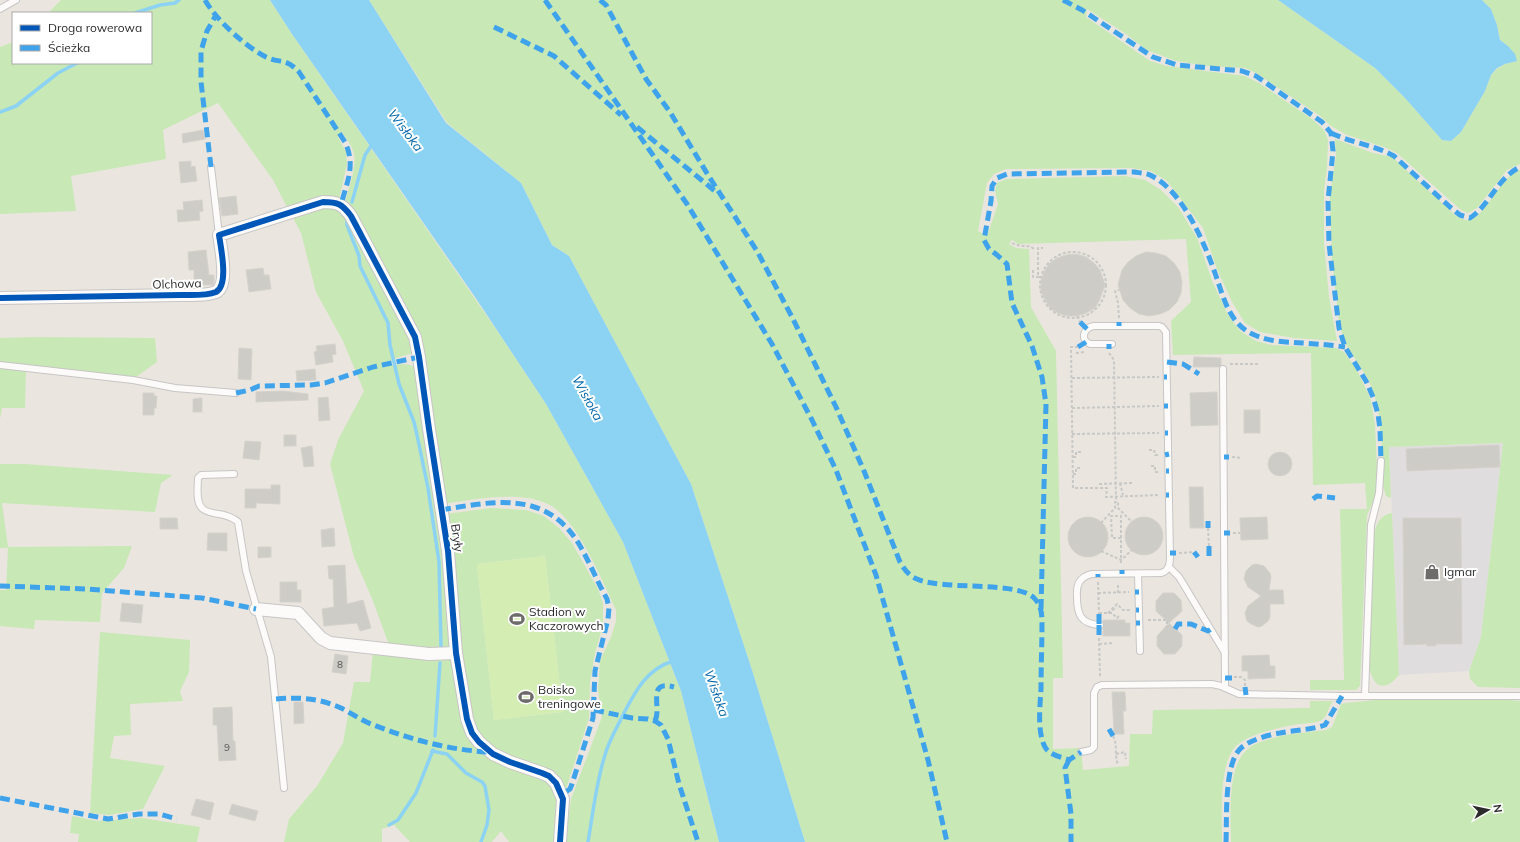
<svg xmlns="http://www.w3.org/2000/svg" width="1520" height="842" font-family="Mulish,sans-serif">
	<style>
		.industrial { fill: #e0dddf }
		.green { fill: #c8e8b5; fill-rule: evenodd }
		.pitch { fill: #d4edb2 }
		.water { fill: #8cd3f3 }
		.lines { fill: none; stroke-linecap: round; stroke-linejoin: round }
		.stream { stroke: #8cd3f3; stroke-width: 3.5 }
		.building { fill: #ceccc7; stroke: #d5d2cc }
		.lane-casing { stroke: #c7c5c5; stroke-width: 8 }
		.street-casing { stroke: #c7c5c5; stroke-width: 14 }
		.path { stroke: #c8c8c7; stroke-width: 2; stroke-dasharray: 3 2; stroke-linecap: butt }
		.lane { stroke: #fcfbfa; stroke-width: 6 }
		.street { stroke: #fcfbfa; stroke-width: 12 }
		.quiet { stroke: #3ea3eb; stroke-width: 5; stroke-dasharray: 10 5; stroke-linecap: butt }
		.cycleway-casing { stroke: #fff; stroke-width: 8 }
		.cycleway { stroke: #0057b8; stroke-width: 6 }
		.labels { text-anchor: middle; stroke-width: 4; stroke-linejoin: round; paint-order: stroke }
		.number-label { font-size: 10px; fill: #565554 }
		.street-label { font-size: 12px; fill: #2b2b2b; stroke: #fff }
		.poi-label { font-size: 12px; fill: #2b2b2b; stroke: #fff; text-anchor: start }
		.water-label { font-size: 13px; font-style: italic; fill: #06a; stroke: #fff }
	</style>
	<rect width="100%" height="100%" fill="#eae6df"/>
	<path class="industrial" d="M1503,443L1481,637L1469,671L1399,675L1389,447Z"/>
	<g class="green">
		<path d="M61,0H270L292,34L500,335L546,404L623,542L681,691L719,842H565L571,799L602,717L598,690L600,661L611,637L616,621V610C602,580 578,521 550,505C523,490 473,499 444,504L423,344L355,218L345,203C348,190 357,167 354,154C352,145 346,138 342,132L338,137L346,152L347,164L339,200L288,209L273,180L218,103L163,130L166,159L71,176L76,211L0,214V47L13,42V63H151V13H48Z"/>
		<path d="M369,0H1278L1375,68L1405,98L1442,140L1451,141L1461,132L1485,91L1491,75L1498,68L1505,64L1517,61L1508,46L1500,40L1497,25L1491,9L1482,0H1520V164L1507,170L1477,208L1468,213L1461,210L1397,153L1384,147L1347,135L1331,126L1320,116L1256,73L1245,68L1209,66L1176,61L1147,50L1123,32L1087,9L1086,17L1150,61L1167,66L1245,76L1259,83L1312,119L1324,130L1328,140L1327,168L1324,190V243L1329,297L1337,341L1294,338L1260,332L1245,323L1232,302L1217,269L1203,228L1167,181L1151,171L1131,168L1006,169L994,174L987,183L978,231L987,236L998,204L995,191L997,183L1006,179L1125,176L1145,180L1161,190L1178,207L1197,238L1213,283L1228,315L1240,331L1256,341L1272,345L1336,348L1344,352L1357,370L1371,400L1375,425L1378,486L1374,500L1367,515L1360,686L1356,690H1310V680H1344L1340,509H1367L1365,483L1313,485L1311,353L1173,355L1171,321L1191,302L1186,239L1018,244L1012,240L1009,244L1016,248L1029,249L1031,307L1056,351L1063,678H1053V749L1081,748L1083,770L1129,766L1130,734H1152L1153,710L1310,708V701H1333C1329,706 1328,713 1325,717C1320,724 1306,723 1299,724C1281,727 1241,735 1232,751C1219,773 1222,817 1222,842H805L752,670L691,484L569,256L552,245L521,183L447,123Z"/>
		<path d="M1335,139L1373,153L1392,157L1455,215C1460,218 1465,221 1470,220C1482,218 1501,182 1512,174C1514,172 1517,171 1520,170V688L1478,687L1470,679L1469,671L1481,637L1503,443L1389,447L1391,498L1386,496L1382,483L1383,458L1378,408L1373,391L1368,379L1345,343L1339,323L1332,259L1330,207V194L1336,156Z"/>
		<path d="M332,206L342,210L413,343L412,353L391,360L392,365C400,365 410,362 417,369L445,560L450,645L448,648L422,649L389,645L373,601L354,557L330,464L338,440L364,391L343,341L316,292L301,233L292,216L320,208Z"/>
		<path d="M35,337L155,338L157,362L136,377L0,363V338Z"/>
		<path d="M0,368L26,371L25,408H2L0,419Z"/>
		<path d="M0,464H25L173,475L161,483L155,512L2,503L8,547L132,546L124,568L102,593L100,622L35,620L34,629L0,626V590H6L8,548H0Z"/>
		<path d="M491,508L526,510L544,516L559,528L572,543L598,589L603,603V625L595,653L590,683L589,718L566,789H564L496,751L476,732L462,677L446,514ZM545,556L563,712L494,720L477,564Z"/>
		<path d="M1392,513L1399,675C1396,678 1393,682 1389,684C1376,691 1370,675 1369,665L1373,537C1376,526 1379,515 1392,513Z"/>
		<path d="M100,632L190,640L189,672L180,691L183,701L130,704L131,735L114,736L110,758L165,766L143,809L109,815L90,813Z"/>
		<path d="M373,652L451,658L473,741L546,780L559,794L557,842H509L501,831L492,842H410L394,825L382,829V842H284L289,819L317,786L343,743L354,682H370Z"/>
		<path d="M1499,699L1520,701V842H1231C1231,816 1226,765 1249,748C1257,742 1270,739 1280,736C1295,733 1311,732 1326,730L1332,727L1341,704L1346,703L1376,700Z"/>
		<path d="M72,816L98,821L141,818L200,827L197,842H78L79,834L70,833Z"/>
	</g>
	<path class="pitch" d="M545,556L563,712L494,720L477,564Z"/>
	<g class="water">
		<path d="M270,0H369L446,123L521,183L552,245L569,256L691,484L752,670L805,842H719L681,691L623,542L546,404L475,297L292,34Z"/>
		<path d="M1278,0H1482L1491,9L1497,25L1500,40L1508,46L1515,54L1517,61L1505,64L1497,68L1491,75L1485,91L1461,132L1451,141L1442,140L1405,98L1375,68Z"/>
	</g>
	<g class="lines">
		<g class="stream">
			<path d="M135,13L160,5L175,3L179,0"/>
			<path d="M0,112L16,106L58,73L77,63"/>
			<path d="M352,202L365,155L373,143"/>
			<path d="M347,220V225L359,256L360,266L388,323L390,345L399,384L414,422L417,435L428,488L439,562L441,647"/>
			<path d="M435,736L440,663"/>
			<path d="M432,751L447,754L466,773L482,782L485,786L489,810L487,825L481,842"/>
			<path d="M389,825L398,820L416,793L433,750"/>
			<path d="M588,842C593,813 596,783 605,755C609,740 618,726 624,713C636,690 647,669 673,661"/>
		</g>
	</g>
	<g class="building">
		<path d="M203,130L205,139L183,143L182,134Z"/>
		<path d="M191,161V167L195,166L197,181L181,183L179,162Z"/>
		<path d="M236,196L238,214L222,216L219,198Z"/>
		<path d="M202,200L203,211L199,212L200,220L178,222L177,210H184L183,202Z"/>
		<path d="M206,250L209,275H214V283L213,285H194V270H189L188,252Z"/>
		<path d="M1146,252L1156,253L1166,256L1174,263L1180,272L1182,282L1181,293L1177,302L1169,310L1160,314L1149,316L1139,314L1130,308L1123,300L1118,285L1122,270L1128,262L1136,256Z"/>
		<path d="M1076,254L1086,257L1094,263L1100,270L1105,285L1100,299L1095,308L1086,313L1077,316H1067L1058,313L1050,308L1045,300L1041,291V281L1044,272L1049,264L1057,258L1066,255Z"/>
		<path d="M263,268L264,275H269L271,289L249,292L246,270Z"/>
		<path d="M335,344L336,354L332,355L333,362L316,365L314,352L317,351L316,346Z"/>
		<path d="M239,348L252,349L251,380L238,379Z"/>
		<path d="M1194,357L1221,358V365L1219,367H1193Z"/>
		<path d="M315,369L316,380L297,381L296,371Z"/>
		<path d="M283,391L308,394V400L256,402V392Z"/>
		<path d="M1217,392L1218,425L1191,426L1190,393Z"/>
		<path d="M143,393H154V396H157L156,408H154V415H143Z"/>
		<path d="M328,397L330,420L319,421L318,398Z"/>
		<path d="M202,398V412H193V399Z"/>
		<rect x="1244" y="410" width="16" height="23"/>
		<rect x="284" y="435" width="12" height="11"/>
		<path d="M245,441L261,442L259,460L243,458Z"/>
		<path d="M1499,445L1500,467L1407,471L1406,449Z"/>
		<path d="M312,446L314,466L304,467L301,448Z"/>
		<circle cx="1280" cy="464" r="12"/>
		<path d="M271,485H280V504L256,503V508H245V489H271Z"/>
		<path d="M1189,487H1203L1204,528H1190Z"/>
		<path d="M1267,517L1268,539L1241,540L1240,518Z"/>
		<circle cx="1144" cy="536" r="19"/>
		<circle cx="1088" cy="537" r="20"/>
		<path d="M160,518H177L178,529H160Z"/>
		<path d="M1403,518H1461L1462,644H1436V646H1427V644L1404,645Z"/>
		<path d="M334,528L335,546L322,547L321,530Z"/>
		<path d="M208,533H227V551L207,550Z"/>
		<path d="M258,547H271V557L258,558Z"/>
		<path d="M1256,564L1264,566L1270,573L1271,577L1269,590H1283L1284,604H1270V617L1268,621L1262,626L1258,627L1251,624L1247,621L1245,613L1248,606L1261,596L1248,587L1244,579L1246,571L1252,565Z"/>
		<path d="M345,565L347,604L363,600L371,628L360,631L357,623L324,626L322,609L334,607L333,579H329L328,566Z"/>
		<path d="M280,582H297V590H301V602H280Z"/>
		<path d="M1163,593H1174L1181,600L1182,611L1169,623L1156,611V601Z"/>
		<path d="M122,603L143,605L141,623L120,621Z"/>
		<path d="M1103,620H1125V623H1130V636H1103V628L1104,625Z"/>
		<path d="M1169,623L1182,635V646L1175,654H1164L1157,646V636Z"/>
		<path d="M335,654L348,656L346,674L332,672Z"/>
		<path d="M1269,655L1270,666H1275V678L1248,679V671H1242V656Z"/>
		<path d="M1112,692H1125L1126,711H1123L1124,734H1114Z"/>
		<path d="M294,702H303L304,723L294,724Z"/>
		<path d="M232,707L233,741H235L236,760L219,761L217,725H213V708Z"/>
		<path d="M196,799L214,803L210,820L191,815Z"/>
		<path d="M232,804L258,811L255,821L229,814Z"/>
	</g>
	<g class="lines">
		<g class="lane-casing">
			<g id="lane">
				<path d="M0,9L16,0"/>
				<path d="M211,167L219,235"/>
				<path d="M0,365L133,380L175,388L236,393"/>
				<path d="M1223,369L1225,688"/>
				<path d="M234,474L201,475L198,478C198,486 195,503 203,509C208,513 218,514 224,515C230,517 234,518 238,522L246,571L271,657L284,788"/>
				<path d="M1169,567L1179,577L1225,653"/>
				<path d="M1138,574L1140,651"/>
				<path d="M1100,625C1081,624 1077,615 1077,597C1076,585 1079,577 1092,574L1161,573C1169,571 1170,564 1170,557L1166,332L1162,327L1159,326H1094C1083,328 1080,340 1090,344H1112"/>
				<path d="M1365,696L1371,525L1379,493L1381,461"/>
				<path d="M1081,752L1091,750L1094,747V693L1097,687L1102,685L1212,684L1221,686L1239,694L1342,696H1520"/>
			</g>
		</g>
		<g class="street-casing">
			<g id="street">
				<path d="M0,298L181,295C192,295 206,296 216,292C229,285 221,249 219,235L323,202C338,202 342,204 351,216L415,337L419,357L429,429L448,551L456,653L467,719L472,733L479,742L493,754L510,762L542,773L549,776L556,783L563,799L560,842"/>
				<path d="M256,609L298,613L321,638L330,643L429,654L456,653"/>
			</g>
		</g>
		<g class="path">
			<path d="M1012,243C1021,248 1026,244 1033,248V250"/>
			<circle cx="1073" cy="285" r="33"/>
			<path d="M1033,270V277H1038"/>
			<path d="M1041,277H1038V248H1043"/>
			<path d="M1077,316L1080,322"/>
			<path d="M1119,318L1118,303L1115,291L1119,290"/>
			<path d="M1078,347H1071L1073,488H1107L1106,497L1160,495"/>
			<path d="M1076,353L1085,352"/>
			<path d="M1109,353L1114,360L1116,502"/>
			<path d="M1230,364H1259"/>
			<path d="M1072,378L1159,377"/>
			<path d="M1072,408L1159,406"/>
			<path d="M1072,434L1159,433"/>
			<path d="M1149,450H1154L1155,455H1160"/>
			<path d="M1073,457H1076V452H1081"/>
			<path d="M1232,457L1242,458"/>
			<path d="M1151,466H1155V472H1160"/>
			<path d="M1073,474H1076V468H1080"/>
			<path d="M1120,483L1123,495"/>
			<path d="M1099,484L1133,483"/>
			<path d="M1101,523L1115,508V502H1118V508L1132,522"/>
			<path d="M1208,528L1209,546"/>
			<path d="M1233,533H1240"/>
			<path d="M1121,538H1112L1111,516H1121V565"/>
			<path d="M1101,551L1121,560L1132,550"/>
			<path d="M1179,553L1194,552"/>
			<path d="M1098,582L1099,614"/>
			<path d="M1118,585V593"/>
			<path d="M1098,593L1129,592"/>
			<path d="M1112,610L1117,608"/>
			<path d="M1099,613H1112L1117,618L1119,616"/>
			<path d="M1108,613L1117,604L1123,610H1130"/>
			<path d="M1148,620H1167V628"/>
			<path d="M1099,638L1100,676"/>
			<path d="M1099,644L1114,643"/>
			<path d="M1234,677H1241L1245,680V686"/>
			<path d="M1113,736C1118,745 1114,755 1118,765"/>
			<path d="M1116,754L1125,752L1126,759"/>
		</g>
		<use href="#lane" class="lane"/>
		<use href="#street" class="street"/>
		<g class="quiet">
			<path d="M205,0C216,20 246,47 266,57C281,64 285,57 299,72L345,142C356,166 347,181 341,205"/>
			<path d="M545,0L687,204L772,344L812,420L836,470L876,575L928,760L947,842"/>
			<path d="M600,0L606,5L646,79L670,112L708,175L757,251L792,317L836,407L864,471L900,562C904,569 909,576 917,579C943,591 1019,580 1035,599C1041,606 1042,613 1042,622C1042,644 1041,667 1041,689C1040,706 1037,732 1045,747C1049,755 1061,757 1069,760L1081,752"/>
			<path d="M1063,0L1082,10L1153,57L1177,65L1242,71L1256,76L1322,122L1331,133L1333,151L1328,201L1329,244L1339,328L1345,347L1366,381L1373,397L1378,414L1380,429L1381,461"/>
			<path d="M494,27L554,56L621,115"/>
			<path d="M637,127L716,192"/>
			<path d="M1331,133C1352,143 1375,145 1394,156L1450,207L1460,215L1470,218C1490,205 1497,178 1520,167"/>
			<path d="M211,167L201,82V51L207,31L216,15"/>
			<path d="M1080,322L1087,329"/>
			<path d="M1119,322V326"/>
			<path d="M1109,344V349"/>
			<path d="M1078,347L1086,342"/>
			<path d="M1167,362L1183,364L1199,374"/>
			<path d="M1164,377H1167"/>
			<path d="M236,393L250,390L259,386L311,385L325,383L373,367L419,357"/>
			<path d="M1164,406H1168"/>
			<path d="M1165,433H1168"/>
			<path d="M1165,455L1169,454"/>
			<path d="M1224,457H1229"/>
			<path d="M1166,471H1169"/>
			<path d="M1166,495H1169"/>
			<path d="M1313,499L1317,496L1335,498"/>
			<path d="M441,510C494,501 546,490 579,544C589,561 597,581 607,599L609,608L608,619L595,671L593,718L572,784L570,789L561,795"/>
			<path d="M1208,528V521"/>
			<path d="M1224,533H1230"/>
			<path d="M1209,546V556"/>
			<path d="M1194,552L1198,557"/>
			<path d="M1170,553H1176"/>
			<path d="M1122,570V574"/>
			<path d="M1098,574V577"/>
			<path d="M0,586L86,589L202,598L256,609"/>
			<path d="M1135,592H1139"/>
			<path d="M1041,609L1046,404L1042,377L1032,346L1012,303L1007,264L997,255L989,249L984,240L991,201L992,186L997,178L1007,174L1134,172C1140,173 1147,173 1152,176C1183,192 1204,242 1215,273C1224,298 1229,326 1257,336C1271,342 1288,342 1302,343C1317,344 1331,345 1345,347"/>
			<path d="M1136,610H1139"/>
			<path d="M1099,614V625"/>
			<path d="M1136,623H1140"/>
			<path d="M1099,625V638"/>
			<path d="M1175,629L1178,624H1191L1208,631L1211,629"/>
			<path d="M1225,678H1232"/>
			<path d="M1245,687L1246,695"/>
			<path d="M276,699C299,697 319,698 341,708C351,713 361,720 371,724C409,739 448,750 489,752"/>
			<path d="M594,710L632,718L648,719L655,721L661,725L668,739L679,784L698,842"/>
			<path d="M655,721C662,708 646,679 674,687"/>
			<path d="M1109,729L1113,736"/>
			<path d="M1069,760L1065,768L1071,814V842"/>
			<path d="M0,798L108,819L139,814H159L177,819"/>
			<path d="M1226,842C1227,819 1224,765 1240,749C1249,740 1268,735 1280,733C1295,730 1311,730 1325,725L1342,696"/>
		</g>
		<g class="cycleway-casing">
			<path id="cycleway" d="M0,298L181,295C192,295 206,296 216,292C229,285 221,249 219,235L323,202C338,202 342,204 351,216L415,337L419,357L429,429L448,551L456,653L467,719L472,733L479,742L493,754L510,762L542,773L549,776L556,783L563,799L560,842"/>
		</g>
		<use href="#cycleway" class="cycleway"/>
	</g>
	<defs>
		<g id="shop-bare" transform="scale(1.2)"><path d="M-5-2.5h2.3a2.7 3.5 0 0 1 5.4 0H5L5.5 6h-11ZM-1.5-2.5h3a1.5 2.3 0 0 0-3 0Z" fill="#6e6c6a" stroke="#fff" stroke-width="2.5" paint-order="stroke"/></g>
		<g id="stadium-bare" transform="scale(1.2)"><path d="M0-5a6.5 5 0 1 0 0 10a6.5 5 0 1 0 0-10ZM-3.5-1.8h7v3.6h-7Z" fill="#6e6c6a" stroke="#fff" stroke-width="2.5" paint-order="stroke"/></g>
	</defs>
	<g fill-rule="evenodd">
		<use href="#shop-bare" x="1432" y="572"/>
		<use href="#stadium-bare" x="517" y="619"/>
		<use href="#stadium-bare" x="526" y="697"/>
	</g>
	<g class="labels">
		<g class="number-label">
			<text x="340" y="668">8</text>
			<text x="227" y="751">9</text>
		</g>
		<g class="street-label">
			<text transform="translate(177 284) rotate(-2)" y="4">Olchowa</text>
			<text transform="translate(457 538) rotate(82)" y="4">Bryły</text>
		</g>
		<g class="poi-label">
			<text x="1444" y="576">Igmar</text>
			<text x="529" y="616">Stadion w<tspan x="529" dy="14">Kaczorowych</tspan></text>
			<text x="538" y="694">Boisko<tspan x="538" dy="14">treningowe</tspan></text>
		</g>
		<g class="water-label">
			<text transform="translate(406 130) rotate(53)" y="5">Wisłoka</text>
			<text transform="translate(588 398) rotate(61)" y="5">Wisłoka</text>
			<text transform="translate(717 693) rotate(70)" y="5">Wisłoka</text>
		</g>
	</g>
	<rect x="12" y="12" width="140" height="52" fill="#ffffff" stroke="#aaaaaa"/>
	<rect x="20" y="25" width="20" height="6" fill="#0057b8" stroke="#aaaaaa"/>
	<text x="48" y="32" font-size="12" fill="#2b2b2b">Droga rowerowa</text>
	<rect x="20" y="45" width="20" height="6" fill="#3ea3eb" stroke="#aaaaaa"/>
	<text x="48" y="52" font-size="12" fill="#2b2b2b">Ścieżka</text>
	<g transform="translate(1488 810) rotate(81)" stroke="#ffffff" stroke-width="3" paint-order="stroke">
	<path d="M0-3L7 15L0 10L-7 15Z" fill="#2b2b2b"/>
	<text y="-6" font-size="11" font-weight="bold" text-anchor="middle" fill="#2b2b2b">N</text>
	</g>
</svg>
